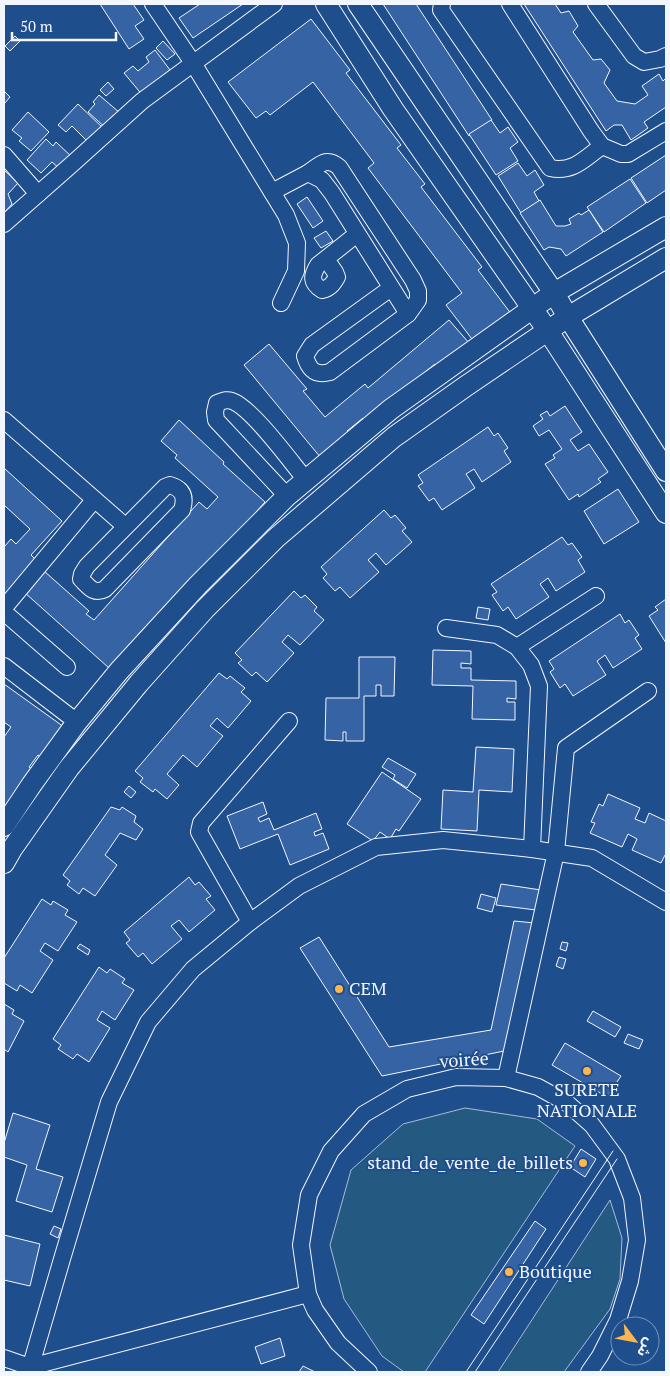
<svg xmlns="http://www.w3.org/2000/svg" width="670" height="1376" font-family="'PT Serif','Noto Sans Arabic',serif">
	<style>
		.green { fill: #245a82; stroke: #a8bbd7 }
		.building { fill: #3563a3; stroke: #f2f6ff }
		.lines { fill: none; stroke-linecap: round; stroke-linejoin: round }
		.minor-casing { stroke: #f2f6ff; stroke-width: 18 }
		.major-casing { stroke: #f2f6ff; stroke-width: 22 }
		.minor { stroke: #1f4e8c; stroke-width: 16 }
		.major { stroke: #1f4e8c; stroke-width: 20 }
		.tram { stroke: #f2f6ff; stroke-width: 1 }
		.poi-dot { fill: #ffb74d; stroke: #1f4e8c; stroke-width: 2 }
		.labels { text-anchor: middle; stroke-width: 4; stroke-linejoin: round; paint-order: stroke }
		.poi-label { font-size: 18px; fill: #f2f6ff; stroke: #1f4e8c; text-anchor: start }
		.street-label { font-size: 18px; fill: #f2f6ff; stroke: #1f4e8c }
	</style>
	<rect width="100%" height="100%" fill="#1f4e8c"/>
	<g class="green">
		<path d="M465,1108L537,1119L575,1146L425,1372H404L382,1356L344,1299L330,1245L351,1170L403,1124Z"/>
		<path d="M610,1200L622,1238L620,1279L610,1309L564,1372H498Z"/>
	</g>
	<g class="building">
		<path d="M100,4H133L144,20L135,26L144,39L129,49Z"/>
		<path d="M200,4H243L193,38L179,18Z"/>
		<path d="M383,4H416L492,120L469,136Z"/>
		<path d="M524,4H555L561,13L569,11L578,26L573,32L593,60L601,59L610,70L604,83L617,101L635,104L648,95L642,86L659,74L663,81L666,78V107L644,122L648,128L631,140L622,125H614L606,131Z"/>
		<path d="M311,19L350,70L346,73L401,145L397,148L425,184L421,187L482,267L478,270L512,315L475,343L446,305L462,293L368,168L374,163L313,82L270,115L266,111L256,118L228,82Z"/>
		<path d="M15,36L20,41L10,51L5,46Z"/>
		<path d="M163,41L175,54L167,60L156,48Z"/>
		<path d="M155,50L173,74L144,97L124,73L133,66L138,71L149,62L146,57Z"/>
		<path d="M108,82L114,89L106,96L100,90Z"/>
		<path d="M4,91L10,97L4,104Z"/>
		<path d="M99,95L120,113L107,129L88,112L95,104L93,102Z"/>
		<path d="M78,104L105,130L90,144L72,126L66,132L58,125Z"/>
		<path d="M28,112L49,132L31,151L19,141L22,138L12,130Z"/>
		<path d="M491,120L500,133L508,127L518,142L510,148L518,161L496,175L469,134Z"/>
		<path d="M46,139L53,146L56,142L73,158L61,170L52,162L41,173L27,160Z"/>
		<path d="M666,155V190L647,203L631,178Z"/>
		<path d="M518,163L527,176L535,170L544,185L534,192L539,201L521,213L498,176Z"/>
		<path d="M4,170L18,183L8,194L12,204L4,213Z"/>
		<path d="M630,179L646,203L604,232L587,207Z"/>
		<path d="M307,197L323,221L313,228L297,204Z"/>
		<path d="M540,200L556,226H565L571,224L569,219L579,213L581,215L589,210L603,232L566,256L561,249L549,247L544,250L520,213Z"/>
		<path d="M326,231L333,241L321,248L314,238Z"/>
		<path d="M449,320L469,343L438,369L435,364L425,372L427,374L368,424L363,418L347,431L350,435L321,458L244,365L269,344L307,389L303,391L325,417L365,384L368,388Z"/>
		<path d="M565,406L582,432L570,440L578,451L589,444L608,472L598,479L601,482L579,497L578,494L569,500L545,464L555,458L553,455L562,449L549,430L539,436L533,426L543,419L540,415L547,411L550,416Z"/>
		<path d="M179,420L224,462L223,464L265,502L150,631L145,627L109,668L24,592L44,571L89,611L86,614L94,620L199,502L207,509L218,497L175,458L177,455L161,441Z"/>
		<path d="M488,427L494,436L498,433L508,448L504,451L511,462L482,482L474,469L466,474L475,488L442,510L434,498L429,501L418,486L423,483L418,475Z"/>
		<path d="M4,468L62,521L31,555L37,561L4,598V547L11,539L16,544L30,529L4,505Z"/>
		<path d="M618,489L639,522L604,544L584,511Z"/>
		<path d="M384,510L391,518L395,515L406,528L402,531L412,542L386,565L376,553L368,560L379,572L350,598L340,587L335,591L323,578L327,574L321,567Z"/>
		<path d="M562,537L568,545L572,543L582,557L578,560L585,572L556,591L548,578L540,584L549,597L516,619L508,607L503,611L492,595L497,592L491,584Z"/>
		<path d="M294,591L301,598L305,595L317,607L314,611L324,620L300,645L288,635L282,642L294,653L267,682L256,672L252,676L238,663L242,660L235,653Z"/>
		<path d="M666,599V643L649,616L658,610L655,607Z"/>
		<path d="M478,607L490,609L488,620L476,618Z"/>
		<path d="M620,614L625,623L629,620L639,635L635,638L642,649L613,668L605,655L597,661L606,675L573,696L565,684L560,688L550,672L554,669L549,661Z"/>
		<path d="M433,650L471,651V664L461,663V668H471V680L516,681V699L507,698V702H515V720L472,719L473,686L432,685Z"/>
		<path d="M359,657H395L394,696H381V685H376V696H364V741H346V732H343V741L325,740L326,698H359Z"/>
		<path d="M219,673L227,679L230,676L245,688L241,692L251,701L228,728L217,718L210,726L223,736L197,767L183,755L167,774L179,785L167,799L155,789L153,792L140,782L143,778L135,771Z"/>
		<path d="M4,684L64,727L42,758L38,755L29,767L35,771L4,815V737L11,727L4,722Z"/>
		<path d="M476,747L514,749L512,792L479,790L477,831L441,829L443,790L473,792Z"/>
		<path d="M388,758L416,774L407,788L393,779L395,775L382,767Z"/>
		<path d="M382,772L421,799L399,831L396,829L390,839L380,832L373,841L347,824Z"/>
		<path d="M129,786L136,792L131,798L124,792Z"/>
		<path d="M608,794L640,808L635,819L645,823L649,813L666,821V855H665L661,863L632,850L637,839L628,834L622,847L590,833L595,823L591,822L599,804L603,806Z"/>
		<path d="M263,802L267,814L258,818L260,822L269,818L274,830L316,813L322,829L314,832L315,836L323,833L329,849L290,865L278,834L240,849L227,816Z"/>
		<path d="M111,807L120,810L122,807L136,816L134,822L143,829L136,840L120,833L105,855L117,865L95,896L83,888L79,894L67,885L70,881L63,875Z"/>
		<path d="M189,877L195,885L199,882L211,896L206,899L215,910L189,932L179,920L171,926L182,939L152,964L143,953L138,957L126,943L130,940L124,932Z"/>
		<path d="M501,884L541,890L536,910L496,905Z"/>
		<path d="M481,894L496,898L492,912L477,908Z"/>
		<path d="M42,899L51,905L53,901L68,910L65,915L77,922L58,951L45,943L40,951L53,960L32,993L20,985L17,991L4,983V958Z"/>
		<path d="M514,921L535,923L509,1050L382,1076L300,948L319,937L389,1047L491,1030Z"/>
		<path d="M562,942L568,943L566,951L560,949Z"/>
		<path d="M80,944L90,950L88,955L77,948Z"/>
		<path d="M559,957L566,959L563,969L556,966Z"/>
		<path d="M99,967L107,973L110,969L125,979L122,983L134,990L115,1020L102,1011L97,1020L110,1028L89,1062L77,1054L73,1059L58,1049L61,1045L53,1039Z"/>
		<path d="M4,1004L14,1010L12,1014L24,1021L8,1052L4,1049Z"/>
		<path d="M593,1011L621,1027L615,1037L587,1021Z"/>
		<path d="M628,1034L643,1040L639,1049L624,1043Z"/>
		<path d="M565,1043L621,1076L607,1097L552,1065Z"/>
		<path d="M13,1113L50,1125L36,1169L63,1177L52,1212L16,1201L27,1165L4,1157V1143Z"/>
		<path d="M581,1149L596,1159L585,1177L570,1167Z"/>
		<path d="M535,1221L546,1229L484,1324L471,1315Z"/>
		<path d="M54,1226L61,1229L58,1238L50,1234Z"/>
		<path d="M4,1235L40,1244L30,1286L4,1280Z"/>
		<path d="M280,1338L285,1356L261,1364L255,1347Z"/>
		<path d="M303,1366L315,1372H299Z"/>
	</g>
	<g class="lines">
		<g class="minor-casing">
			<g id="minor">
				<path d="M153,4L193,63L286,215L297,243L296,271L281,303"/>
				<path d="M442,4L441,10L550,168C573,173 584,159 602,146"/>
				<path d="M510,4L591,131L602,146L621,154H628L666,131"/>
				<path d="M596,4L634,56L644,62L660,59L666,56"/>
				<path d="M4,155L38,194"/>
				<path d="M308,173C320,165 326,156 339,167L413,280L418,291V300L408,314L330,372C315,376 309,370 305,356L312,345L391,288"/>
				<path d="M272,192L308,173L322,180L332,193L408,314"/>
				<path d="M4,224L71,165L142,101L274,4"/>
				<path d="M326,259L335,272L337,277C333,284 330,288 322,290C311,283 311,276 318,265L357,234"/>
				<path d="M4,420L125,526"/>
				<path d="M170,485C183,489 186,497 182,510L105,589C94,595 89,587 81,579L82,574L87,566L165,487Z"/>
				<path d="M287,496L216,420L215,412L217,403C223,401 226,399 232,401C252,408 291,462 306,480"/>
				<path d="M4,608L94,500"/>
				<path d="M4,612L67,667"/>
				<path d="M446,628L497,635L517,647L531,665L539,686L532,849"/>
				<path d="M517,647L596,596"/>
				<path d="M4,666L77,722"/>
				<path d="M250,922L199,832L201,823L289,721"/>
				<path d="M506,1078L556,852L566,748L648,691"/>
				<path d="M4,1358L30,1367L308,1294"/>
				<path d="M29,1372L62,1259L109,1102L148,1022L193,969L250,922L299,886L376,847L443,840L532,849L592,858L666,902"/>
				<path d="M369,1372L338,1343L315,1310L308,1294L301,1245L309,1195L331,1151L364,1114L407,1089L456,1077L506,1078L538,1087L567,1103L592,1125L617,1159L632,1198L637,1240L630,1281L618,1320L600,1356L589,1372"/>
			</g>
		</g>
		<g class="major-casing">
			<g id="major">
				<path d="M326,4L393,109L548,331L666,513"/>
				<path d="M358,4L554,293L568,317L666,471"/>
				<path d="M4,826L32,784L77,722L119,671L198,585L287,496L391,409L554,293L666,227"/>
				<path d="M4,863L12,849L69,768L139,683L205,609L276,538L394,437L466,386L568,317L666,258"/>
			</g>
		</g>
		<use href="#minor" class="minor"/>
		<use href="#major" class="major"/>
		<g class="tram">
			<path d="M466,1372L613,1151"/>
			<path d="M475,1372L617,1159"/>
		</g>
	</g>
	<g class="poi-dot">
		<circle cx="339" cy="989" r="5"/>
		<circle cx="587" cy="1071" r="5"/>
		<circle cx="583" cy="1163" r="5"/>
		<circle cx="509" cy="1272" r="5"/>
	</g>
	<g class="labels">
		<g class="poi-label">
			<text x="349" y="995">CEM</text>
			<text x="587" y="1096" text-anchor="middle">SURETE<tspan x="587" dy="21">NATIONALE</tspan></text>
			<text x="573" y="1169" text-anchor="end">stand_de_vente_de_billets</text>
			<text x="519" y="1278">Boutique</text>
		</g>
		<g class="street-label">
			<text transform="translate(464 1060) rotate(-4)" y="6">voirée</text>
		</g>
	</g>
	<rect width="670" height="1376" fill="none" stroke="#f2f6ff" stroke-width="10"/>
	<g transform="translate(635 1341) rotate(122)"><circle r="24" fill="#1f4e8c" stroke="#7391ba"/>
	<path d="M0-4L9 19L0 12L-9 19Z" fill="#ffb74d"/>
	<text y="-8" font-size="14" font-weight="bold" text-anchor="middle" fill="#f2f6ff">ش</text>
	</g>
	<path d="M12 32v8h104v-8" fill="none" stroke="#f2f6ff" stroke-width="2.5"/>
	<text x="20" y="32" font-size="15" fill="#f2f6ff" stroke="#1f4e8c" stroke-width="4" paint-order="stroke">50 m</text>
</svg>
